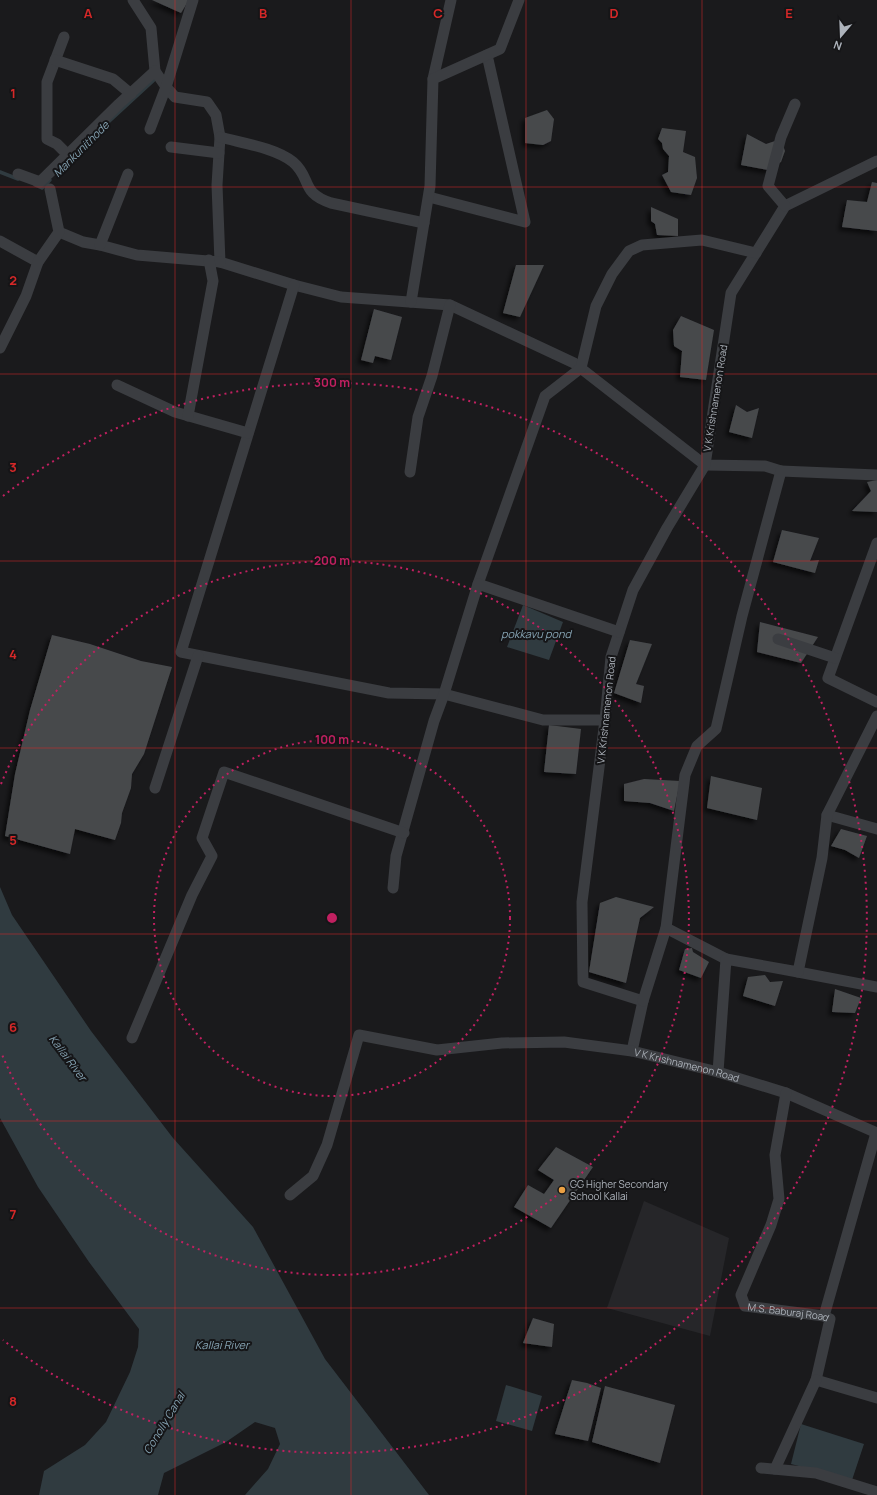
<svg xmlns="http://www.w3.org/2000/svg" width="877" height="1495" font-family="Manrope,sans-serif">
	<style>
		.built { fill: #262629 }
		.water { fill: #303b40 }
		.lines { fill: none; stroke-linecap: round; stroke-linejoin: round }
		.stream { stroke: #303b40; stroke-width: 3.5 }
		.building { fill: #47494c; filter: url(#shadow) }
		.street { stroke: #3b3d41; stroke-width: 11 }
		.grid { fill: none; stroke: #d62828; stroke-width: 1; stroke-opacity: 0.55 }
		.ring { fill: none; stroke: #c12060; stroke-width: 2; stroke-dasharray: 2 4 }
		.poi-dot { fill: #eba043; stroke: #151517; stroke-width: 1.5 }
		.labels { text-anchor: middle; stroke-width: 4; stroke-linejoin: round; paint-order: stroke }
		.street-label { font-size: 10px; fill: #adb3bb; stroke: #151517 }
		.poi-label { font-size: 10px; fill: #adb3bb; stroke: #151517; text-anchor: start }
		.water-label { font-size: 11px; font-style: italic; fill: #86a4b4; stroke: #151517 }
		.grid-label { font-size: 13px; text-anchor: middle; font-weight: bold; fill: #d62828; stroke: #151517; stroke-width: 4; stroke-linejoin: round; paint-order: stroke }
		.centre { fill: #c12060; stroke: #151517; stroke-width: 2 }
		.ring-label { font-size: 12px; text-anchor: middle; font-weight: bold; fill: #c12060; stroke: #151517; stroke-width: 4; stroke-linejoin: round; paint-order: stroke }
	</style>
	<defs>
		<filter id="shadow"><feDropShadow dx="-3.5" dy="3.5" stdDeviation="2" flood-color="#0009"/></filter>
	</defs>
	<rect width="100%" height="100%" fill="#1a1a1c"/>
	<path class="built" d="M644,1201L729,1238L710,1336L607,1308Z"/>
	<g class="water">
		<path d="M523,605L563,622L549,660L507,647Z"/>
		<path d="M0,887L12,915L91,1031L173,1138L253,1227L325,1359L429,1495H245L268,1469L280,1444L275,1428L255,1422L226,1442L164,1473L158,1495H39L44,1471L85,1445L106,1422L130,1372L138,1347L139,1329L89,1262L38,1187L0,1118Z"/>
		<path d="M506,1385L542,1396L532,1431L496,1421Z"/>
		<path d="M801,1424L864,1444L852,1480L791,1464Z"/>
	</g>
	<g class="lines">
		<g class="stream">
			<path d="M104,126L154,80"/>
			<path d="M0,172L18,179"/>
			<path d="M35,185L42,188L50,180"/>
		</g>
	</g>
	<g class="building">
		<path d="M152,0H189L181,13Z"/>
		<path d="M547,110L554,119L551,141L543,145L525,143V118Z"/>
		<path d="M662,128L686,131L683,152L695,157L697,178L691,195L671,192L662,175L668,172L669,156L663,149L662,143L658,139Z"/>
		<path d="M747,134L766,144L781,139L785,151L781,162L768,170L741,165Z"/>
		<path d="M872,182L877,183V231L842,227L847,200L867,202Z"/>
		<path d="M651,207L678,219V236L657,235L655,224L651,221Z"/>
		<path d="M516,265H544L520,317L503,313Z"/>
		<path d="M374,309L402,317L391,360L375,356L373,363L361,360Z"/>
		<path d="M681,316L714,330L706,380L680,377L682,351L674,346L673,330Z"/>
		<path d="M736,405L747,412L759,408L752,438L729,432Z"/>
		<path d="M877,480V512L852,511L871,491L867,482Z"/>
		<path d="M782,530L819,538L810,561L819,560L815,573L773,562Z"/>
		<path d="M760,622L818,637L801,663L757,652Z"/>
		<path d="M52,635L90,644L141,661L172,667L144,754L132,774L131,788L122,813L121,823L115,840L75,829L70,854L5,836L15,774L30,710Z"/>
		<path d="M630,640L652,644L636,684L644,686L641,703L614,693Z"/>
		<path d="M549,725L581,729L576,774L544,772Z"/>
		<path d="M711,776L762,788L757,820L707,808Z"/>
		<path d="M644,779L680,781L674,811L650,803L624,801V784Z"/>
		<path d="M841,829L867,836L859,858L845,850L831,846Z"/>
		<path d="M616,897L654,907L640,918L626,983L589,972L600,903Z"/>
		<path d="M692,948L693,952L709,962L701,978L679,970L685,949Z"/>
		<path d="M765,975L770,982L783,981L775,1006L743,996L748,977Z"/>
		<path d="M835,989L861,998L855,1013L832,1012Z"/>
		<path d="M556,1147L593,1167L551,1228L514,1207L528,1185L544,1194L554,1180L538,1170Z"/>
		<path d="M533,1318L554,1324L552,1347L523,1343Z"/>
		<path d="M572,1380L587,1383L601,1388L588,1441L555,1434Z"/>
		<path d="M605,1386L675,1405L660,1463L592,1442Z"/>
	</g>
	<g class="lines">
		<g class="street">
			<path d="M133,0L151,28L155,71L166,87L175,97L207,102L216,115L220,137L217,185L220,262L294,285L341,297L450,305L574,363L705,465L765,466L781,471"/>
			<path d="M64,37L47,82V139L57,144L68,155"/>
			<path d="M55,60L113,79L131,94"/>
			<path d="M433,79L451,0"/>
			<path d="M150,129L166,87L193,0"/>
			<path d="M220,137C242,143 276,148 293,162C312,178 300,193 331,203L424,223"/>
			<path d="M171,147L219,153"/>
			<path id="s1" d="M877,161L785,206L731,293L705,465L667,528L633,590L611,657L605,720L582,902L583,982L643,1001L632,1051L718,1072L786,1093L877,1133"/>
			<path d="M18,174L40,182L119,104L155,71"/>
			<path d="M429,197L525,222L487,55"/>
			<path d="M785,206L768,186L781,137L795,104"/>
			<path d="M59,232L83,242L100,245L137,255L220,262"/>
			<path d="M0,241L38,262"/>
			<path d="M100,245L128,174"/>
			<path d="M294,285L181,652L389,693L444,694L543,720H605"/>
			<path d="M411,302L430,186L433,79L500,49L519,0"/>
			<path d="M0,348L26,296L38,262L59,232L50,189"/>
			<path d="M117,385L175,412L248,433"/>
			<path d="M188,416L213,281L209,260"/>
			<path d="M410,472L418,417L432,376L450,305"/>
			<path d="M877,543L828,678L877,702"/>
			<path d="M478,584L545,396L581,368L596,306L612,274L629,251L642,245L702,240L756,253"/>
			<path d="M778,639L835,658"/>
			<path d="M155,788L198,656"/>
			<path d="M827,815L877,829"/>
			<path d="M393,888L396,856L434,721L444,694L478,584L619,632"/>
			<path d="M666,928L726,959"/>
			<path d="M798,972L877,987"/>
			<path d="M643,1001L666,928L685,775L697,746L716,729L742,616L781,471L877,475"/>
			<path d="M132,1038L192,895L212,856L202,838L224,772L404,833"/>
			<path d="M718,1072L726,959L798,972L822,858L827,815L877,716"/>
			<path id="s2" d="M786,1093L775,1155L779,1199L771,1225L741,1295L745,1306L824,1316L830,1319L816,1380L877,1398"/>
			<path d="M290,1195L313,1176L327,1145L359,1035L437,1050L502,1043L564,1042L632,1051"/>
			<path d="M824,1316L876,1133"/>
			<path d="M761,1468L816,1473L877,1492"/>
			<path d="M775,1469L816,1380"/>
		</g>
	</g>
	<path class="grid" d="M175,0V1495M351,0V1495M526,0V1495M702,0V1495M0,187H877M0,374H877M0,561H877M0,748H877M0,934H877M0,1121H877M0,1308H877"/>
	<g class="ring">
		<circle cx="332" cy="918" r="178"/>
		<path d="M1 784A357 357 0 1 1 1 1052"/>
		<path d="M3 496A535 535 0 1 1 3 1340"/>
	</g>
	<circle class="poi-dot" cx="562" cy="1190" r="4"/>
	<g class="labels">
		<g class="street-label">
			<text transform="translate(715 398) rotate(-81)" y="4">V K Krishnamenon Road</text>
			<text transform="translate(606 710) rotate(-84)" y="4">V K Krishnamenon Road</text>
			<text dy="4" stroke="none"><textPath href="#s1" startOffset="1091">V K Krishnamenon Road</textPath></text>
			<text dy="4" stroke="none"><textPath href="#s2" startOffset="266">M.S. Baburaj Road</textPath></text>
		</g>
		<g class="poi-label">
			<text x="570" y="1188">GG Higher Secondary<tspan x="570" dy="12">School Kallai</tspan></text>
		</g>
		<g class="water-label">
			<text transform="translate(81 149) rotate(-45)" y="4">Mankunithode</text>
			<text x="536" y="638">pokkavu pond</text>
			<text transform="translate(68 1058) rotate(53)" y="4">Kallai River</text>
			<text x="222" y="1349">Kallai River</text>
			<text transform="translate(164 1423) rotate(-59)" y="4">Conolly Canal</text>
		</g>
	</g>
	<g class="grid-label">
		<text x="88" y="18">A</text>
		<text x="263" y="18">B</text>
		<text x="438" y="18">C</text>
		<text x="614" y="18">D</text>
		<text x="789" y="18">E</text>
		<text x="13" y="98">1</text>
		<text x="13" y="285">2</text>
		<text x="13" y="472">3</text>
		<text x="13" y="659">4</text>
		<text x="13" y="845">5</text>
		<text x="13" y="1032">6</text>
		<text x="13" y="1219">7</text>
		<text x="13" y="1406">8</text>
	</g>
	<circle cx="332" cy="918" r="6" class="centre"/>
	<g class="ring-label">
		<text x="332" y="387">300 m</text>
		<text x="332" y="565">200 m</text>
		<text x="332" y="744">100 m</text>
	</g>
	<g transform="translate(841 36) rotate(199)" stroke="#151517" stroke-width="3" paint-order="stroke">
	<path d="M0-3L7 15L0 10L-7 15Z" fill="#adb3bb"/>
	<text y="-6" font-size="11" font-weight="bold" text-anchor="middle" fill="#adb3bb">N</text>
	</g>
</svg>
